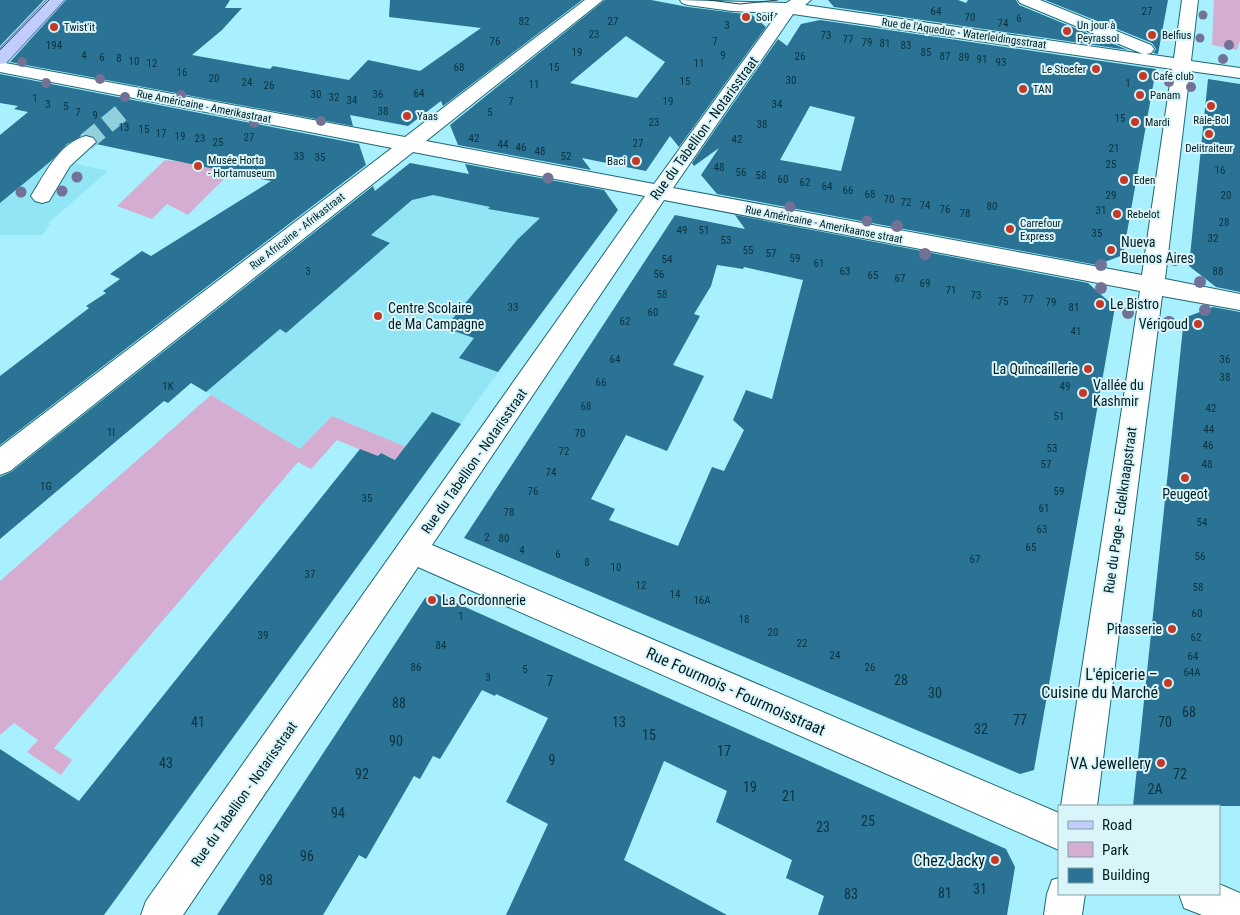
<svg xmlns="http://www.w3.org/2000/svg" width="1240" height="915" font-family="'Roboto Condensed',sans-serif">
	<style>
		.built { fill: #92e5f4 }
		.green { fill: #d5add0 }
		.building { fill: #2a7394; fill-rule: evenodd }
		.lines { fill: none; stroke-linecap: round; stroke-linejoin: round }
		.minor-tunnel { stroke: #8fd0dc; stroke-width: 18; stroke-dasharray: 18 9; stroke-linecap: butt }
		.minor-casing { stroke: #1d6875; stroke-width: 2 }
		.major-casing { stroke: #627baf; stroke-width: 2 }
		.minor { fill: #fff; fill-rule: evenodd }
		.major { fill: #c1cefd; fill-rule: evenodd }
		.tram { stroke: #20464c; stroke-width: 1 }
		.tree { fill: #727297 }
		.poi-dot { fill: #c53927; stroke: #daf5fa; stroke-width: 2 }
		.labels { text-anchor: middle; stroke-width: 4; stroke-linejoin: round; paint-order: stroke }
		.number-label { font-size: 11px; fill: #0a323e }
		.far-poi-label { font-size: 11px; fill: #001d22; stroke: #daf5fa; text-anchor: start }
		.far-street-label { font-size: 11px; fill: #001d22; stroke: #daf5fa }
		.street-label { font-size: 14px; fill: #001d22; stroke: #daf5fa }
		.poi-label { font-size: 14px; fill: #001d22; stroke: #daf5fa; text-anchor: start }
		.near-number-label { font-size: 14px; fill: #0a323e }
		.near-poi-label { font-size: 16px; fill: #001d22; stroke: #daf5fa; text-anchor: end }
		.near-street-label { font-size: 16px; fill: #001d22; stroke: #daf5fa }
	</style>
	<rect width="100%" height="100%" fill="#a8f0fd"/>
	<g class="built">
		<path d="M76,140L95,144L73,163L108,171L48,223L50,224L42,235H0V178L9,167L43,168Z"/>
		<path d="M416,164L613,203L617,209L435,459L332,416L300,449L159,363L405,166Z"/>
	</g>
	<g class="green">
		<path d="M1214,0H1240V40L1237,50L1212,45Z"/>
		<path d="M165,160L191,163L231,172L188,215L167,204L152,219L117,206Z"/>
		<path d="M211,395L300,449L332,416L435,459L407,465L381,453L378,457L337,440L311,469L298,462L54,748L72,760L61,775L27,752L38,740L14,723L0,735V581Z"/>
	</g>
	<g class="building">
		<path d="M0,0H44L0,46Z"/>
		<path d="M66,0H230L225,8H242L222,30L192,55L270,69L273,66L349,80L368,60L420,71L481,28L389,17L390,0H582L443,106L441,101L408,126L350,115L353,126L10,62Z"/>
		<path d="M605,0H651L688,7L752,15L766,27L679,147L670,136L646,171L582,158L591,170L458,145L450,125ZM626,36L665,62L637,98L570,83Z"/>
		<path d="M828,0H958L966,3L968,0H1016L1019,5L1128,50L834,7Z"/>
		<path d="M1045,0H1168L1158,54L1153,53L1156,49L1152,43Z"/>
		<path d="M820,20L1156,69L1123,255L1097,265L717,194L701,175L719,148L694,166L692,163L778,39L787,46L801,24ZM810,106L855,117L841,171L780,160Z"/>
		<path d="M0,74L359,144L366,165L0,445V376L89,308L86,306L106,293L103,291L120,279L110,274L142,251L151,256L271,181L96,144L98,142L94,137L85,134L67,144L51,161L0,203V135L28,112L14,109L18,106L0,103Z"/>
		<path d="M1208,79L1240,84V292L1216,287L1189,266Z"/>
		<path d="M410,163L469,174L465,164L604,190L618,210L498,372L459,358L474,338L445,328L517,240L540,218L488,209L490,207L433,195L412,200L371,235L390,243L286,333L280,329L206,392L191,383L168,403L164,401L0,539V477L11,472L373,186L375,191Z"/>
		<path d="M675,215L745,229L735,215L1088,283L1115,307L1034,770L1020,774L464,538ZM717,265L743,269L744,267L803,280L772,399L746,390L733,420L744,430L724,471L712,467L678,546L609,520L615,509L591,499L626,435L667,451L704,376L673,365L700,316L694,314L711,286Z"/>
		<path d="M1213,307L1240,312V806H1133L1184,318Z"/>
		<path d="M432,412L461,424L104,915H0V749L79,801L360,449L378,456L381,453L395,460Z"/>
		<path d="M436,594L1006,849L1015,867L1007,915H818L824,896L786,878L792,860L716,822L727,791L664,761L624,860L727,915H506L548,824L506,802L548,718L496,694L495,696L482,690L440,759L433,756L420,779L414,776L366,859L359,855L323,915H217L425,598Z"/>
	</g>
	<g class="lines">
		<path class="minor-tunnel" d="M86,142L127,108"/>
		<g class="minor-casing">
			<g id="minor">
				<path d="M585,0H603L426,141L654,184L778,13L732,11L688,5L682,3L680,0L786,3L791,0H811L805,5L1143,54L1020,3L1018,0H1040L1151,45L1154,49L1151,53L1146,54L1174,58L1182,0H1198L1191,61L1240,68V78L1190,71L1165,279L1240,294V310L1162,296L1097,806H1061L1140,291L664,200L432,545L1059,813V850L418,567L183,915H141L146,901L645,196L413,152L10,471L0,475V447L392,148L0,72V62L405,137ZM793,14L1172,69L1142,275L673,188Z"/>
				<path d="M86,136L93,138L96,142L70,166L49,201L42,203L35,201L31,196C45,174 59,143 86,136Z"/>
				<path d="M1059,878V894H1085L1082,915H1044L1047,894L1052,880Z"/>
				<path d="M1219,884L1240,893V915H1202L1184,908L1179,894H1219Z"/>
			</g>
		</g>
		<g class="major-casing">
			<path id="major" d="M47,0H64L6,63L0,64V49Z"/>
		</g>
		<use href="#minor" class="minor"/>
		<use href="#major" class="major"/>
		<g class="tram">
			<path d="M709,0L740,4L778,0"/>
			<path d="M0,50L49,0"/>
		</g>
	</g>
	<g class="tree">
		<circle cx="1203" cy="15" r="4.5"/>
		<circle cx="1200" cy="38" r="4.5"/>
		<circle cx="1229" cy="45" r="5"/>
		<circle cx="1223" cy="59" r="5"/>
		<circle cx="22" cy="62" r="5"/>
		<circle cx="100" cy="79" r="5"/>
		<circle cx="1169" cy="82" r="5"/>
		<circle cx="46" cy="83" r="5"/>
		<circle cx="1191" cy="87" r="5"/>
		<circle cx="181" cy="95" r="5"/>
		<circle cx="125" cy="97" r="5"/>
		<circle cx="321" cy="121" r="5"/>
		<circle cx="254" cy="123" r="5"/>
		<circle cx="77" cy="177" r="5.5"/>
		<circle cx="548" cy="178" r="5.5"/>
		<circle cx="62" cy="191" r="5.5"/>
		<circle cx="21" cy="192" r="5.5"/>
		<circle cx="790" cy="207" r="5.5"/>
		<circle cx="867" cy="221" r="5.5"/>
		<circle cx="897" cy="226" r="6"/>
		<circle cx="925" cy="254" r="6"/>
		<circle cx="1175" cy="260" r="6"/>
		<circle cx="1101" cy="265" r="6"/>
		<circle cx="1200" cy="282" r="6"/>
		<circle cx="1101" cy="288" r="6"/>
		<circle cx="1205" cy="310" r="6"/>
		<circle cx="1128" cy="313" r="6"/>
		<circle cx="1169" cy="323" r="7"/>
	</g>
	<g class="poi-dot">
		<circle cx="746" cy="17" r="5"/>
		<circle cx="54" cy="27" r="5"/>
		<circle cx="1067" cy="31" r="5"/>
		<circle cx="1152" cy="35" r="5"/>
		<circle cx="1096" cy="69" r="5"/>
		<circle cx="1143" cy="76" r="5"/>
		<circle cx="1023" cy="89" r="5"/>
		<circle cx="1140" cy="95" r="5"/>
		<circle cx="1211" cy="106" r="5"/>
		<circle cx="407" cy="116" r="5"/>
		<circle cx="1135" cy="122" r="5"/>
		<circle cx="1209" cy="134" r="5"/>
		<circle cx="636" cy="161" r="5"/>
		<circle cx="198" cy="166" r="5"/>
		<circle cx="1124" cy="180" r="5"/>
		<circle cx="1117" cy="214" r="5"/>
		<circle cx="1010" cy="229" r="5"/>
		<circle cx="1111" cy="250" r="5"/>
		<circle cx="1100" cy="304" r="5"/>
		<circle cx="378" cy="316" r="5"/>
		<circle cx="1198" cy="324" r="5"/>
		<circle cx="1088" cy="369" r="5"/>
		<circle cx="1083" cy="393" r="5"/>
		<circle cx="1185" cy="478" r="5"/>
		<circle cx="432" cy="600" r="5"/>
		<circle cx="1172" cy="629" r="5"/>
		<circle cx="1168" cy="683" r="5"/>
		<circle cx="1161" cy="763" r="5"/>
		<circle cx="995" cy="860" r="5"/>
	</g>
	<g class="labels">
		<g class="number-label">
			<text x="936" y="15">64</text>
			<text x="1147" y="15">27</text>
			<text x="970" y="21">70</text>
			<text x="1019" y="22">6</text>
			<text x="524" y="25">82</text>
			<text x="613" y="25">27</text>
			<text x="1003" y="27">74</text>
			<text x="727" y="29">3</text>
			<text x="594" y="38">23</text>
			<text x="826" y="39">73</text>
			<text x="848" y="43">77</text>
			<text x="495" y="45">76</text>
			<text x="715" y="45">7</text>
			<text x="867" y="46">79</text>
			<text x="885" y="47">81</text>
			<text x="54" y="49">194</text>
			<text x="906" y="49">83</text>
			<text x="577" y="56">19</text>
			<text x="926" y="56">85</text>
			<text x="84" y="59">4</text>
			<text x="723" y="59">9</text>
			<text x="800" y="60">26</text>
			<text x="945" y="60">87</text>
			<text x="102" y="61">6</text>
			<text x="964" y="61">89</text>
			<text x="119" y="62">8</text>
			<text x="982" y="63">91</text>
			<text x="134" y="65">10</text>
			<text x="1001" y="66">93</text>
			<text x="152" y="67">12</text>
			<text x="699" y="67">11</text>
			<text x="459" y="71">68</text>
			<text x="554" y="71">15</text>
			<text x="182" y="76">16</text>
			<text x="214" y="82">20</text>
			<text x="791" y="84">30</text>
			<text x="685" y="85">15</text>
			<text x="247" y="86">24</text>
			<text x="1128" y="87">1</text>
			<text x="534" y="88">11</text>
			<text x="269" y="89">26</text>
			<text x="419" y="97">64</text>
			<text x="316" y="98">30</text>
			<text x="378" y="98">36</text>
			<text x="334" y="101">32</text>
			<text x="35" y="102">1</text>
			<text x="352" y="104">34</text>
			<text x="511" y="105">7</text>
			<text x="668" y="105">19</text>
			<text x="48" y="108">3</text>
			<text x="777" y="108">34</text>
			<text x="66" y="110">5</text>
			<text x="383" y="115">38</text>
			<text x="78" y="116">7</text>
			<text x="490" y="116">5</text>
			<text x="95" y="119">9</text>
			<text x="1120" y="122">15</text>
			<text x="654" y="126">23</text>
			<text x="762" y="128">38</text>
			<text x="124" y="131">13</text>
			<text x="144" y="133">15</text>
			<text x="161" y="137">17</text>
			<text x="180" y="140">19</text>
			<text x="249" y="141">27</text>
			<text x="200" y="142">23</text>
			<text x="474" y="142">42</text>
			<text x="737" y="143">42</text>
			<text x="218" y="146">25</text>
			<text x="638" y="147">27</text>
			<text x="503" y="148">44</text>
			<text x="521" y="151">46</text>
			<text x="1114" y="152">21</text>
			<text x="540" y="155">48</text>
			<text x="299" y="160">33</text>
			<text x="566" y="160">52</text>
			<text x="320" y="161">35</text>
			<text x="1111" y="168">25</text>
			<text x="719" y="171">48</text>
			<text x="1220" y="174">16</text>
			<text x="741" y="176">56</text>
			<text x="761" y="179">58</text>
			<text x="783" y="183">60</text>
			<text x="805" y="186">62</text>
			<text x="827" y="190">64</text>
			<text x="848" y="194">66</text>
			<text x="870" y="198">68</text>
			<text x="1111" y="199">29</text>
			<text x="1226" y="199">20</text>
			<text x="889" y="203">70</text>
			<text x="906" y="206">72</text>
			<text x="925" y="209">74</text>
			<text x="992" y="210">80</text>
			<text x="945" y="213">76</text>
			<text x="1101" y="214">31</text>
			<text x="965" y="217">78</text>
			<text x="1224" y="226">28</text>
			<text x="682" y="234">49</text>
			<text x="704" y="234">51</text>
			<text x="1097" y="237">35</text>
			<text x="1213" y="242">32</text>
			<text x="726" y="244">53</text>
			<text x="748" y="254">55</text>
			<text x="771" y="257">57</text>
			<text x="795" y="262">59</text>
			<text x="667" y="263">54</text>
			<text x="819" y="267">61</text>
			<text x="308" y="275">3</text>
			<text x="845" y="275">63</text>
			<text x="1218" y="275">88</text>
			<text x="659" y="278">56</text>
			<text x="873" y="279">65</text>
			<text x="900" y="282">67</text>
			<text x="925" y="287">69</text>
			<text x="951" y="294">71</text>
			<text x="662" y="298">58</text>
			<text x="976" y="299">73</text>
			<text x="1028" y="303">77</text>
			<text x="1003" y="305">75</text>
			<text x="1051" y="306">79</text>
			<text x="513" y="311">33</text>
			<text x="1074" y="311">81</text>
			<text x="653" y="316">60</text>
			<text x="625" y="325">62</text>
			<text x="1076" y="335">41</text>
			<text x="615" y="363">64</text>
			<text x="1225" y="363">36</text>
			<text x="1225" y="381">38</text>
			<text x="601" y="386">66</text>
			<text x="168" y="390">1K</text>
			<text x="1065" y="390">49</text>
			<text x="586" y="410">68</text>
			<text x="1211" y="412">42</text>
			<text x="1059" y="420">51</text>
			<text x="1209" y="433">44</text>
			<text x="111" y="436">1I</text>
			<text x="580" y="437">70</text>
			<text x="1208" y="449">46</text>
			<text x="1052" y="452">53</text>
			<text x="564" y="455">72</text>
			<text x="1046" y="468">57</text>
			<text x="1207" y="468">48</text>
			<text x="551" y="476">74</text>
			<text x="46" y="490">1G</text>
			<text x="533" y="495">76</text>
			<text x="1059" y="495">59</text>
			<text x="367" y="502">35</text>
			<text x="1044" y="512">61</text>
			<text x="509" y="516">78</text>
			<text x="1202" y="526">54</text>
			<text x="1042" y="533">63</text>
			<text x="487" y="541">2</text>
			<text x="504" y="542">80</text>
			<text x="1031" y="551">65</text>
			<text x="522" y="554">4</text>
			<text x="558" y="558">6</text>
			<text x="1200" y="560">56</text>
			<text x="975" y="563">67</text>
			<text x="587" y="566">8</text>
			<text x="616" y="571">10</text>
			<text x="310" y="578">37</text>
			<text x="641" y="589">12</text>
			<text x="1198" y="591">58</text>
			<text x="675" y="598">14</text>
			<text x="702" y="604">16A</text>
			<text x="1197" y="617">60</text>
			<text x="461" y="620">1</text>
			<text x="744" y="623">18</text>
			<text x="773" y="636">20</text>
			<text x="263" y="639">39</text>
			<text x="1196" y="641">62</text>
			<text x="802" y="647">22</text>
			<text x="441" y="649">84</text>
			<text x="835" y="659">24</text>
			<text x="1193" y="660">64</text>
			<text x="416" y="671">86</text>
			<text x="870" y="671">26</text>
			<text x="525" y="673">5</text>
			<text x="1192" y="676">64A</text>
			<text x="488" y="681">3</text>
		</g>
		<g class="far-poi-label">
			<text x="756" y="21">Soif</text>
			<text x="1077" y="29">Un jour à<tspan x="1077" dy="13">Peyrassol</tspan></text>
			<text x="64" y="31">Twist'it</text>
			<text x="1162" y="39">Belfius</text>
			<text x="1086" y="73" text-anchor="end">Le Stoefer</text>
			<text x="1153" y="80">Café club</text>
			<text x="1033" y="93">TAN</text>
			<text x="1150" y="99">Panam</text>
			<text x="417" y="120">Yaas</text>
			<text x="1211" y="124" text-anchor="middle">Râle-Bol</text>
			<text x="1145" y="126">Mardi</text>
			<text x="1209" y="152" text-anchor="middle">Delitraiteur</text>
			<text x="208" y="164">Musée Horta<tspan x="208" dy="13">- Hortamuseum</tspan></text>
			<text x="626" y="165" text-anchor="end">Baci</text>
			<text x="1134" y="184">Eden</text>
			<text x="1127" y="218">Rebelot</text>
			<text x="1020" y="227">Carrefour<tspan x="1020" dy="13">Express</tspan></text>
		</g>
		<g class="far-street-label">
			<text transform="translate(964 33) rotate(8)" y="4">Rue de l'Aqueduc - Waterleidingsstraat</text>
			<text transform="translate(204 106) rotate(11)" y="4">Rue Américaine - Amerikastraat</text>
			<text transform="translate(824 224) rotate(11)" y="4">Rue Américaine - Amerikaanse straat</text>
			<text transform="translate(297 231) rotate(-38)" y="4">Rue Africaine - Afrikastraat</text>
		</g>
		<g class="street-label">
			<text transform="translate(704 128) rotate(-54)" y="5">Rue du Tabellion - Notarisstraat</text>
			<text transform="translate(474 461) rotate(-55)" y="5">Rue du Tabellion - Notarisstraat</text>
			<text transform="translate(1120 510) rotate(-82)" y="5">Rue du Page - Edelknaapstraat</text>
			<text transform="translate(244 794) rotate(-55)" y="5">Rue du Tabellion - Notarisstraat</text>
		</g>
		<g class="poi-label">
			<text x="1121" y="247">Nueva<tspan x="1121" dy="16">Buenos Aires</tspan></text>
			<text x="1110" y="309">Le Bistro</text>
			<text x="388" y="313">Centre Scolaire<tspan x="388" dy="16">de Ma Campagne</tspan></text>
			<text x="1188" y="329" text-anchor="end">Vérigoud</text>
			<text x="1078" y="374" text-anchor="end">La Quincaillerie</text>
			<text x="1093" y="390">Vallée du<tspan x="1093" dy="16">Kashmir</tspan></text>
			<text x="1185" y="499" text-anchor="middle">Peugeot</text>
			<text x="442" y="605">La Cordonnerie</text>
			<text x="1162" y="634" text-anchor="end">Pitasserie</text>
		</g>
		<g class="near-number-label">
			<text x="901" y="685">28</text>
			<text x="550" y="686">7</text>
			<text x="935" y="698">30</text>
			<text x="399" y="708">88</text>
			<text x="1189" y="717">68</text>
			<text x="1020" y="725">77</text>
			<text x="198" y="727">41</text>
			<text x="619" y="727">13</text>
			<text x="1165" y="727">70</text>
			<text x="981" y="734">32</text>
			<text x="649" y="740">15</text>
			<text x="396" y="746">90</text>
			<text x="724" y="756">17</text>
			<text x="552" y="765">9</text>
			<text x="166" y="768">43</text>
			<text x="362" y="779">92</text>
			<text x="1180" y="779">72</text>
			<text x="750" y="792">19</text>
			<text x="1155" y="794">2A</text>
			<text x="789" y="801">21</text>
			<text x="338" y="818">94</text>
			<text x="868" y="826">25</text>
			<text x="823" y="832">23</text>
			<text x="307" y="861">96</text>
			<text x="266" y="885">98</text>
			<text x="980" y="894">31</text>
			<text x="945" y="898">81</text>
			<text x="851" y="899">83</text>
		</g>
		<g class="near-poi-label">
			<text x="1158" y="680">L'épicerie –<tspan x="1158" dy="18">Cuisine du Marché</tspan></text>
			<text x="1151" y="769">VA Jewellery</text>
			<text x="985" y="866">Chez Jacky</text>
		</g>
		<g class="near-street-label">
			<text transform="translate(736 691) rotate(24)" y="6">Rue Fourmois - Fourmoisstraat</text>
		</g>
	</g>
	<rect x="1058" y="805" width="162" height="90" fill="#daf5fa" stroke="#839fa4"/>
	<rect x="1068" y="821" width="25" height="8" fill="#c1cefd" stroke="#839fa4"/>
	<text x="1102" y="830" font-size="15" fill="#001d22">Road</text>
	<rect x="1068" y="842" width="25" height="15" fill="#d5add0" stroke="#839fa4"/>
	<text x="1102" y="855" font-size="15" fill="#001d22">Park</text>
	<rect x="1068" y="868" width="25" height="15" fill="#2a7394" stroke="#839fa4"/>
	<text x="1102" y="880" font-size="15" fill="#001d22">Building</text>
</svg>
